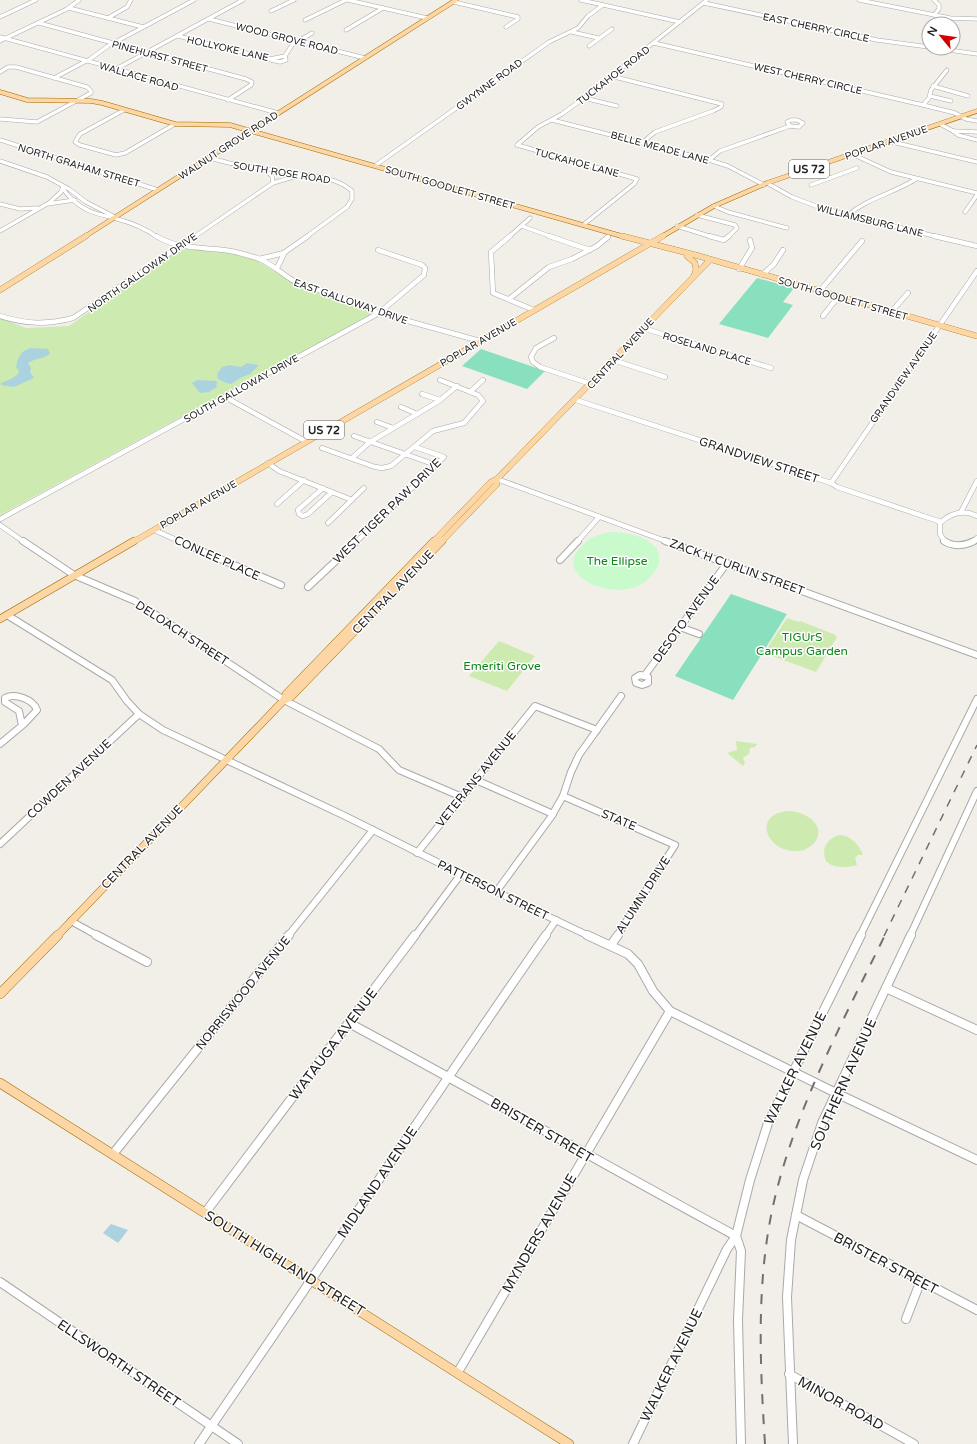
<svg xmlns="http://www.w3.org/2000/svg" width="977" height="1444" font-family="'Varela Round',sans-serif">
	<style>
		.grass { fill: #cdebb0 }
		.park { fill: #c8facc }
		.pitch { fill: #88e0be }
		.water { fill: #aad3df }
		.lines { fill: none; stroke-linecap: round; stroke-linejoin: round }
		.minor-far3-casing { stroke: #a9a9a9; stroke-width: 4.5 }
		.minor-far2-casing { stroke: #a9a9a9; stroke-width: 5.5 }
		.minor-far1-casing { stroke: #a9a9a9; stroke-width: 8 }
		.minor-casing { stroke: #a9a9a9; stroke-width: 10 }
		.major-far3-casing { stroke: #a06b00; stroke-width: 5 }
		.major-far2-casing { stroke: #a06b00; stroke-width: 6 }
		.major-far1-casing { stroke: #a06b00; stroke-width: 8 }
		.major-casing { stroke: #a06b00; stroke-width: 10 }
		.minor-far3 { stroke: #fff; stroke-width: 3.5 }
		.minor-far2 { stroke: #fff; stroke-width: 4.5 }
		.minor-far1 { stroke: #fff; stroke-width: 6 }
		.minor { stroke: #fff; stroke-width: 8 }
		.major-far3 { stroke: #fcd6a4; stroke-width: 4 }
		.major-far2 { stroke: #fcd6a4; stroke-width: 5.5 }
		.major-far1 { stroke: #fcd6a4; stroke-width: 7 }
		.major { stroke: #fcd6a4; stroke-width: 9 }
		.rail-far1 { stroke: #707070; stroke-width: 1.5; stroke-dasharray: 8 8; stroke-linecap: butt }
		.rail { stroke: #707070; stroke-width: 2; stroke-dasharray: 10 10; stroke-linecap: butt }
		.labels { text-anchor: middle; stroke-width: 3; stroke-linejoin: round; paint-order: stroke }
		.far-street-label { font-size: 10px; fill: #222; stroke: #fff }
		.shield { fill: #fff; stroke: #646464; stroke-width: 1 }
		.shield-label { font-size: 11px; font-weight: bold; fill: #222 }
		.street-label { font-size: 12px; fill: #222; stroke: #fff }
		.park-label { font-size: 12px; fill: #0c8416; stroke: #fff }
		.near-street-label { font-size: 14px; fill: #222; stroke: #fff }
	</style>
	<rect width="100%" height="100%" fill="#f2efe9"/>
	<g class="grass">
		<path d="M179,249L221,251L251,257L294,283L369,310L370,315L0,515V318L26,328L69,326Z"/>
		<path d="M787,618L799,622L800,621L836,635L835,636L837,637L816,672L764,653Z"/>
		<path d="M499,641L535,656L507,691L469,676Z"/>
		<path d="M736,741L757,744L755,747L750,748L749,754L743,758L745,763L743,766L727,753L737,750Z"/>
		<path d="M789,811C809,812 827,828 814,843C810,847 806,850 799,851C766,854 751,813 789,811Z"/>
		<path d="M839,835C850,835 860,845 863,855H858L855,858L857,865C847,868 834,869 826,861C821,848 827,839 839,835Z"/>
	</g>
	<path class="park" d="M611,532C628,532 664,539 659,563C658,568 654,572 651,576C627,607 551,580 580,548C589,538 597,534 611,532Z"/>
	<g class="pitch">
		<path d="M757,278L794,288L783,302L793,305L768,338L719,324Z"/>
		<path d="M481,349L545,371L527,389L462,366Z"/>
		<path d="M731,594L787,614L733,700L675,676Z"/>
	</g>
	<g class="water">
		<path d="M31,348L48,349L50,354C44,359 35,358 28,363L31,368L30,372L34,378L14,387L1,385V383C8,380 17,378 19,371L16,367C18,357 20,351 31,348Z"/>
		<path d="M247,363L259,365L250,374L240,378L231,384L226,383L218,379L217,374L222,367L229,365L241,367Z"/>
		<path d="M197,380L216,381L218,383L216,384L217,387L209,392L200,393L192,383Z"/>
		<path d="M111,1224L128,1230L118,1243L103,1233Z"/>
	</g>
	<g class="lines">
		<g class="minor-far3-casing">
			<g id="minor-far3">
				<path d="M348,0L427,18"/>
				<path d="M581,0L680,22"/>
				<path d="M859,0L950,18L977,19"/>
				<path d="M934,0L939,5V9L934,15"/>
				<path d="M454,2L518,17V19L506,27"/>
				<path d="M704,3L877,40L929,47"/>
				<path d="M69,8L143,27"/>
				<path d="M271,11L294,0"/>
				<path d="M0,17L36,0"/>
				<path d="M108,18L127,7L131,0"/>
				<path d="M209,19L365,58"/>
				<path d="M305,20L346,0"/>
				<path d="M39,23L246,79L252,82L251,85L228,100"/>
				<path d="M346,30L383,8"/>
				<path d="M572,32L598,38"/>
				<path d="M178,36L270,59L285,56L292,45L312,33"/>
				<path d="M0,37L278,113"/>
				<path d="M0,41L67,9L79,0"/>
				<path d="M654,43L923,105L955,113L966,119L977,121"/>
				<path d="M589,46L612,29"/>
				<path d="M935,48L977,54"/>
				<path d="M271,60L280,62L286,60L285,56"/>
				<path d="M116,69L243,0"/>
				<path d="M0,72L8,67H16L87,87L91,91V93L37,122L0,119"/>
				<path d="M611,76L722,104L721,107L713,111L655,132L643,142"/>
				<path d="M54,78L90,59L108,46L194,0"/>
				<path d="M933,86L968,96"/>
				<path d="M930,96L951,101"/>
				<path d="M584,98L617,106"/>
				<path d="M923,105L929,98L931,90L947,70"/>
				<path d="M124,110L80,134L75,142L80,145L116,155L125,153L175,124"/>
				<path d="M552,120L709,160L728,166L764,185"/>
				<path d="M791,120H797L803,123L799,127L790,126L787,122Z"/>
				<path d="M940,124L953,131"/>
				<path d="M977,132L953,131L958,135L977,140"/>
				<path d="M0,140L158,190"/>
				<path d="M888,141L977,162"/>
				<path d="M852,154L891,172L977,193"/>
				<path d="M210,158L229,163L300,174"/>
				<path d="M709,160L720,151L790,126"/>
				<path d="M0,161L47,177L69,189L86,202L113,216"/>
				<path d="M376,165L549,42L578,28L588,16L603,5"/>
				<path d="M813,167L830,178"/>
				<path d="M264,169L272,176L273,183"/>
				<path d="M767,183L792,197L821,208L938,237"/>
				<path d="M811,185L857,168"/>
				<path d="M63,187C64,192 68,195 72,199C85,212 98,214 114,218C129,222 145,228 157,237"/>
				<path d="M49,203L61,192L63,187"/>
				<path d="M0,204L20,209L37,208"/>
				<path d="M714,206L728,212L787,228"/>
				<path d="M965,212L977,195"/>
				<path d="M697,215L735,225L737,228L728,237"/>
				<path d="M848,215C868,198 894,193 916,179"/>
				<path d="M583,225L634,184L637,179L517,145L538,127L562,114L584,98L707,0"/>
				<path d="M522,226L552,237"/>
				<path d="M677,226L712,237"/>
				<path d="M0,231L47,204L75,200"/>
				<path d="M194,237L273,183L293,177L312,176"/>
				<path d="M306,237L347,207L352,199V191C340,180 325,178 309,175"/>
				<path d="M509,237L530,218"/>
			</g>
		</g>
		<g class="minor-far2-casing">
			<g id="minor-far2">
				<path d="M156,236C177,249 200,247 224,250C235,251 246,255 257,258C272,263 282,275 296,282L361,304L379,313L480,341"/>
				<path d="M510,236L491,252L493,293L534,310"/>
				<path d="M549,236L590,250"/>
				<path d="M709,236L724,240L729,236"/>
				<path d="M934,236L977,246"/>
				<path d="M259,259L284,253"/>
				<path d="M277,268L285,252L308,236"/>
				<path d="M739,269L752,248L750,240"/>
				<path d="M762,275L774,264L783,250"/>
				<path d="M819,292L862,241"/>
				<path d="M509,299L549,267L572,259L597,246L608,237"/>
				<path d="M891,312L908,293"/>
				<path d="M0,316C25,324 47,325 73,318L195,236"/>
				<path d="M823,316L838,297"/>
				<path d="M643,328L771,368"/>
				<path d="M554,338L536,348L531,357L533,362L540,367L591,384"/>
				<path d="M613,360L665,377"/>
				<path d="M470,392L483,380"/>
				<path d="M422,394L440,400"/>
				<path d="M225,397L305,441"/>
				<path d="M576,400L831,483L837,487L941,522"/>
				<path d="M401,407L417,414"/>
				<path d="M377,422L393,428"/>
				<path d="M354,436L436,465"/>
				<path d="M322,448L375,467L382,468L391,466L433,431L464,423L483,401L478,395L440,380"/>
				<path d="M352,458L370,442L439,401L457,386"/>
				<path d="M268,463L279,471L352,500"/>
				<path d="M497,479L668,542"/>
				<path d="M831,483L977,271"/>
				<path d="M323,488L298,510L299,514L303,516L308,514L332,492"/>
				<path d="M277,504L304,480"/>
				<path d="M961,512L977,481"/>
				<path d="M0,519L379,313L424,275L425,268L422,265L378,250"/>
				<path d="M328,523L364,488"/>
				<path d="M0,525L24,542"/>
				<path d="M154,530L181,542"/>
				<path d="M356,542L444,457L415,447"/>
				<path d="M577,542L599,517"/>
				<path d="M945,542L940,534V523C951,513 963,509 977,516"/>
				<path d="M973,542L977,538"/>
			</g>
		</g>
		<g class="minor-far1-casing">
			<g id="minor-far1">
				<path d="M23,541L74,575L135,601L284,700L379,749L399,770L462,797"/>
				<path d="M178,541L281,585"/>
				<path d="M665,541L977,655"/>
				<path d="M944,541C953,547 965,546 974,541"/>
				<path d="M560,560L578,541"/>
				<path d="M308,587L357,541"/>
				<path d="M7,615L112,680L127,701L139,714L163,730L345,816L505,896L589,936"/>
				<path d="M680,627L699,634"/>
				<path d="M640,675L648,677V683L642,685L636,683L635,678Z"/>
				<path d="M645,675L727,563"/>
				<path d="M0,744L24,724L37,710C33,699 15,693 5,698V702L19,711L22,725"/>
				<path d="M476,780L553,814"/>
				<path d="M563,796L675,845L617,936"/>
				<path d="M0,844L139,714"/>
				<path d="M417,853L535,706L597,730"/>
				<path d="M496,892L551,817L563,796L571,772L579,755L621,696"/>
				<path d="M71,921L98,936"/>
				<path d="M288,936L373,830"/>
				<path d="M415,936L461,874"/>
				<path d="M545,936L556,920"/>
				<path d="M860,936L977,699"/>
				<path d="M910,936L977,791"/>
			</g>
		</g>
		<g class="minor-casing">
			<g id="minor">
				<path d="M96,935L147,962"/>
				<path d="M587,935L628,954L638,964L653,991L670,1011L836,1093L977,1160"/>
				<path d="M611,945L618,935"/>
				<path d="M886,988L977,1030"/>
				<path d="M349,1023C479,1093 607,1166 736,1236"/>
				<path d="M113,1154L289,935"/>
				<path d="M205,1213L415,935"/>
				<path d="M796,1215L977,1310"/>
				<path d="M736,1236L741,1251L738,1320L741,1444"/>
				<path d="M0,1282L238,1444"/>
				<path d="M906,1319L921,1280"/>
				<path d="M458,1372L670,1011"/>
				<path d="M789,1374L914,1444"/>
				<path d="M199,1444C316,1275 429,1103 546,935"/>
				<path d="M633,1444L727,1249L736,1236L750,1180L768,1123L861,935"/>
				<path d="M793,1444L787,1297L791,1240L803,1180L822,1123L911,935"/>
			</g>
		</g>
		<g class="major-far3-casing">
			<g id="major-far3">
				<path d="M0,92L27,100L91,101L102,103L175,124L230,125L625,237"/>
				<path d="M84,237L456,0"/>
				<path d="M661,237L714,206L767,183L977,111"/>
			</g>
		</g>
		<g class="major-far2-casing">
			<g id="major-far2">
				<path d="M622,236L699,256L977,336"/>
				<path d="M687,256L695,263L696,270L694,276"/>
				<path d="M0,290L86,236"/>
				<path d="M133,542L663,236"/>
				<path d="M433,542L491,482L497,479L710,260"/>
				<path d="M441,542L497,484V479"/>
			</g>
		</g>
		<g class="major-far1-casing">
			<g id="major-far1">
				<path d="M0,619L134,541"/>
				<path d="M284,700L286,694L434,541"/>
				<path d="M57,936L284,700L291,697L442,541"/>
			</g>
		</g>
		<g class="major-casing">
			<g id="major">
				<path d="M0,994L58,935"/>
				<path d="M0,1083L569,1444"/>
			</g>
		</g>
		<use href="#minor-far3" class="minor-far3"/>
		<use href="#minor-far2" class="minor-far2"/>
		<use href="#minor-far1" class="minor-far1"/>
		<use href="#minor" class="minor"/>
		<use href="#major-far3" class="major-far3"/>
		<use href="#major-far2" class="major-far2"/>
		<use href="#major-far1" class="major-far1"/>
		<use href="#major" class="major"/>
		<path class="rail-far1" d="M884,936L977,745"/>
		<path class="rail" d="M765,1444C760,1365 756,1284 773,1206C794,1111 843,1021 885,935"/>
	</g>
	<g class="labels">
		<g class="far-street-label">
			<text transform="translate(816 27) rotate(12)" y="4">EAST CHERRY CIRCLE</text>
			<text transform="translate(287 38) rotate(14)" y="4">WOOD GROVE ROAD</text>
			<text transform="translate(228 48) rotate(13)" y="4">HOLLYOKE LANE</text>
			<text transform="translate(160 56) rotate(15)" y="4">PINEHURST STREET</text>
			<text transform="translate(613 75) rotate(-38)" y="4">TUCKAHOE ROAD</text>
			<text transform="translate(139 76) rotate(16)" y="4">WALLACE ROAD</text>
			<text transform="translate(808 78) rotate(13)" y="4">WEST CHERRY CIRCLE</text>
			<text transform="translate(489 84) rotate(-36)" y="4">GWYNNE ROAD</text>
			<text transform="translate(886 142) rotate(-19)" y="4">POPLAR AVENUE</text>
			<text transform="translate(228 145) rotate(-33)" y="4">WALNUT GROVE ROAD</text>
			<text transform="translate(660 147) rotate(15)" y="4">BELLE MEADE LANE</text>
			<text transform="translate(577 162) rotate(15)" y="4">TUCKAHOE LANE</text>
			<text transform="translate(79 165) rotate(17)" y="4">NORTH GRAHAM STREET</text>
			<text transform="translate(282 172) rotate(9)" y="4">SOUTH ROSE ROAD</text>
			<text transform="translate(450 187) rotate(16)" y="4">SOUTH GOODLETT STREET</text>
			<text transform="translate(870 220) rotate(14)" y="4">WILLIAMSBURG LANE</text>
			<text transform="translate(142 272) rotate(-35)" y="4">NORTH GALLOWAY DRIVE</text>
			<text transform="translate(843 298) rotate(16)" y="4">SOUTH GOODLETT STREET</text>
			<text transform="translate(351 301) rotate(19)" y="4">EAST GALLOWAY DRIVE</text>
			<text transform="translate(478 342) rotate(-30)" y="4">POPLAR AVENUE</text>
			<text transform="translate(707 348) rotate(17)" y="4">ROSELAND PLACE</text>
			<text transform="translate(620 353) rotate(-47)" y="4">CENTRAL AVENUE</text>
			<text transform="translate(903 377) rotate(-55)" y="4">GRANDVIEW AVENUE</text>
			<text transform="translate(241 388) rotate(-29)" y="4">SOUTH GALLOWAY DRIVE</text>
			<text transform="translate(198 504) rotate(-30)" y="4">POPLAR AVENUE</text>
		</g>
		<g class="shield">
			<rect x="789" y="160" width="40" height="18" rx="3"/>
			<rect x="304" y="421" width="40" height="18" rx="3"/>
		</g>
		<g class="shield-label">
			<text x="809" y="173">US 72</text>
			<text x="324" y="434">US 72</text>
		</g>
		<g class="street-label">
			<text transform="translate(759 460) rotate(18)" y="4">GRANDVIEW STREET</text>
			<text transform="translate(387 511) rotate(-44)" y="4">WEST TIGER PAW DRIVE</text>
			<text transform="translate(217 558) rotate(24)" y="4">CONLEE PLACE</text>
			<text transform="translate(737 567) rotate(20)" y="4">ZACK H CURLIN STREET</text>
			<text transform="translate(393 592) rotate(-46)" y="4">CENTRAL AVENUE</text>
			<text transform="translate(686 619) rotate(-54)" y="4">DESOTO AVENUE</text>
			<text transform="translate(182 633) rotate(33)" y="4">DELOACH STREET</text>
			<text transform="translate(69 779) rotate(-43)" y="4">COWDEN AVENUE</text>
			<text transform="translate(476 779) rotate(-51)" y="4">VETERANS AVENUE</text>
			<text transform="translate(619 820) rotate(23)" y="4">STATE</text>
			<text transform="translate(142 847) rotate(-46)" y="4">CENTRAL AVENUE</text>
			<text transform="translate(493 890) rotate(26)" y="4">PATTERSON STREET</text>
			<text transform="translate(643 895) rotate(-57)" y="4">ALUMNI DRIVE</text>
			<text transform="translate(243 993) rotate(-51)" y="4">NORRISWOOD AVENUE</text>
		</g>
		<g class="park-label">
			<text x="617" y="565">The Ellipse</text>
			<text x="802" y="641">TIGUrS<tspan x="802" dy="14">Campus Garden</tspan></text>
			<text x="502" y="670">Emeriti Grove</text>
		</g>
		<g class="near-street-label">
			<text transform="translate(333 1044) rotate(-53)" y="5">WATAUGA AVENUE</text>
			<text transform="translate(795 1068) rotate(-64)" y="5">WALKER AVENUE</text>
			<text transform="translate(843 1084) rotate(-66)" y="5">SOUTHERN AVENUE</text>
			<text transform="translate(542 1130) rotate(30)" y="5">BRISTER STREET</text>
			<text transform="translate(377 1182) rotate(-56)" y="5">MIDLAND AVENUE</text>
			<text transform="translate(539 1233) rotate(-60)" y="5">MYNDERS AVENUE</text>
			<text transform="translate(285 1263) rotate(32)" y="5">SOUTH HIGHLAND STREET</text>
			<text transform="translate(886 1263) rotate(28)" y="5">BRISTER STREET</text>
			<text transform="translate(119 1363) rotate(34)" y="5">ELLSWORTH STREET</text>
			<text transform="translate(671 1365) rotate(-64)" y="5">WALKER AVENUE</text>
			<text transform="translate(841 1403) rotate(29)" y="5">MINOR ROAD</text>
		</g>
	</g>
	<g transform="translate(941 36) rotate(299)"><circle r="19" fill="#ffffff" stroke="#a7a7a7"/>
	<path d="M0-3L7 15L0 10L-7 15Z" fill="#d40000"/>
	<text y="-6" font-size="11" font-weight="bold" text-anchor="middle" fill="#222222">N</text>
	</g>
</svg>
